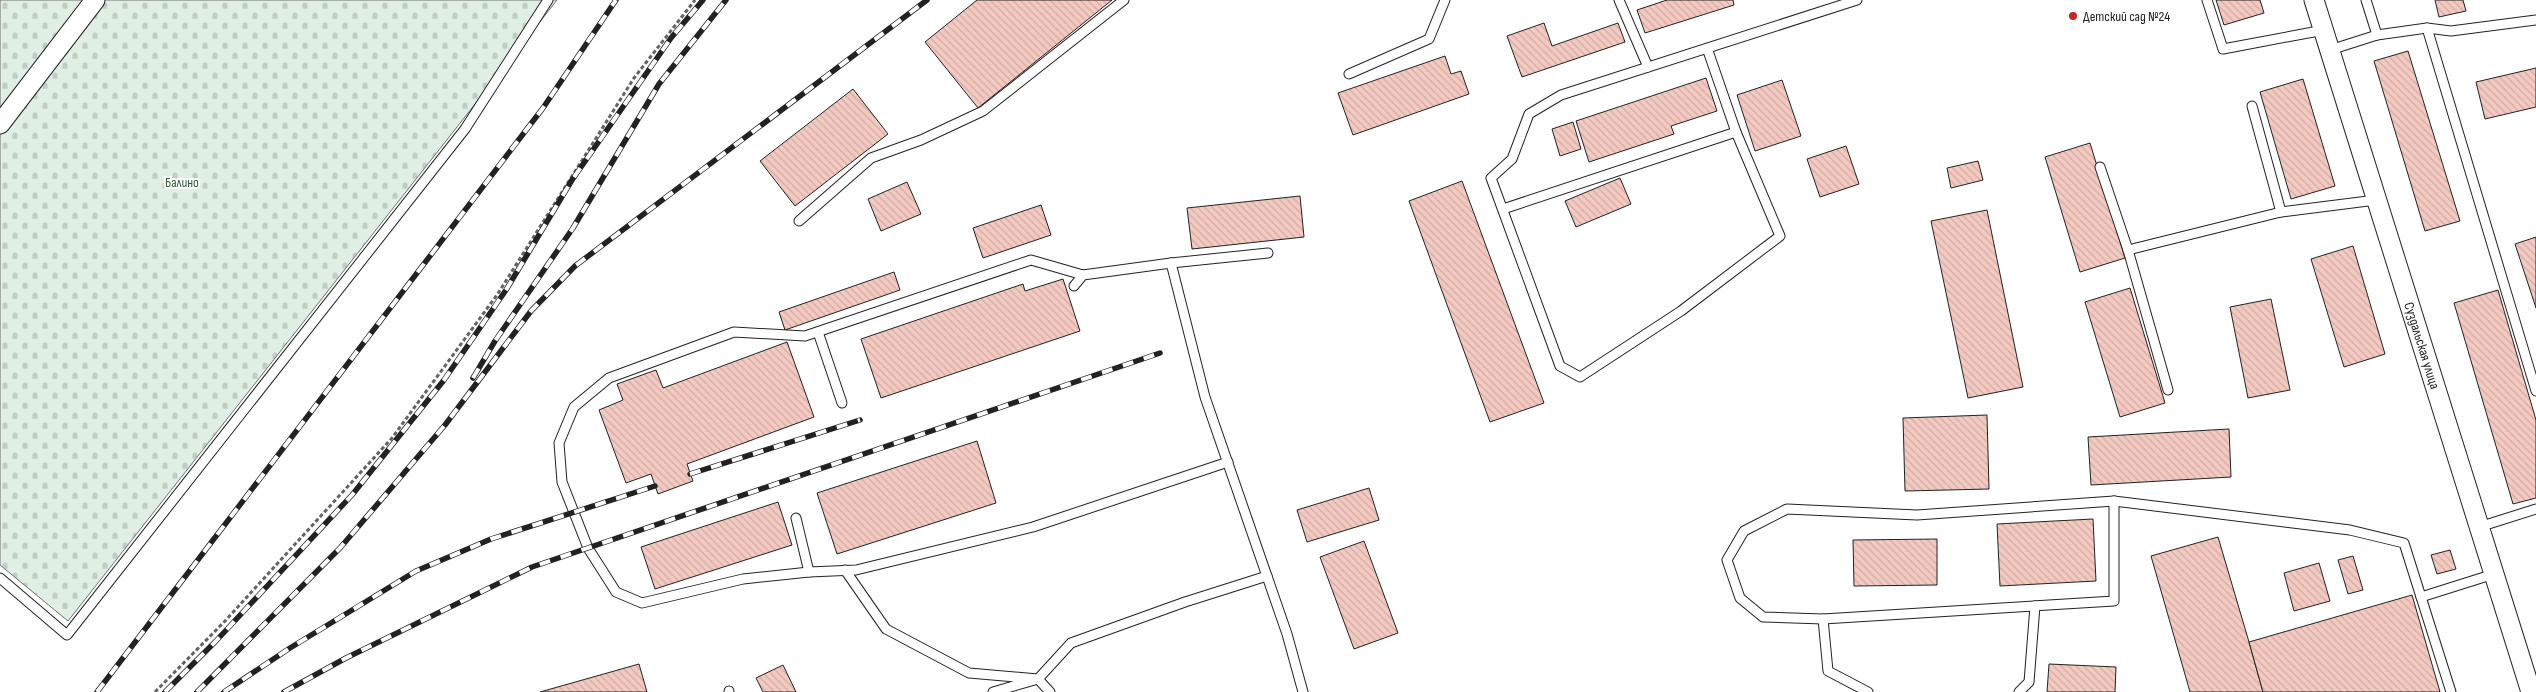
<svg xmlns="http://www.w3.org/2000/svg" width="2536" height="692" font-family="'Sofia Sans Condensed',sans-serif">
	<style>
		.cemetery { fill: url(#cemetery-stones); stroke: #6f6f6f }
		.building { fill: url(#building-back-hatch); stroke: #222 }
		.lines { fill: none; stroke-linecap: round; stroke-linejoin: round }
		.lane-casing { stroke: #222; stroke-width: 11 }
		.street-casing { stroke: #222; stroke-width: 21 }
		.path { stroke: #646464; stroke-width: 3; stroke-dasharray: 4 2.5; stroke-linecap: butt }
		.lane { stroke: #fff; stroke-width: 9 }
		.street { stroke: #fff; stroke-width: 19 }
		.rail-casing { stroke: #222; stroke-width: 5.5 }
		.rail { stroke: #fff; stroke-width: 4; stroke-dasharray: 11; stroke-linecap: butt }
		.poi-dot { fill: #c62828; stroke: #fff; stroke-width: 2 }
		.labels { text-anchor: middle; stroke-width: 4; stroke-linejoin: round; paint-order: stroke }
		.poi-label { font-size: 14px; fill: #222; stroke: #fff; text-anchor: start }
		.park-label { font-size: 14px; fill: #2f5e38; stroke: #fff }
		.street-label { font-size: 14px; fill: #222; stroke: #fff }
	</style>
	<defs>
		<pattern id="cemetery-stones" width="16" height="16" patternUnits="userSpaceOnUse" patternTransform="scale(1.25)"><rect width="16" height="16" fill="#e0efe3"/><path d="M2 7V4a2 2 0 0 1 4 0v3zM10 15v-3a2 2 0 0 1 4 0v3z" fill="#c0cdc2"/></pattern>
		<pattern id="building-back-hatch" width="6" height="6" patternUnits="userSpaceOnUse" patternTransform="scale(1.25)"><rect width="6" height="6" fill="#f3c9c0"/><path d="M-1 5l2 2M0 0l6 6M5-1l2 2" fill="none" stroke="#d0aca5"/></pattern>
	</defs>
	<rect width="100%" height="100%" fill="#fff"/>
	<path class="cemetery" d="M0,0H557L68,621L0,565Z"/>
	<g class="building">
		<path d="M977,0H1112L978,108L925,42Z"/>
		<path d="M1667,0H1733L1734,5L1645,33L1637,10Z"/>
		<path d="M2216,0H2260L2264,13L2224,25Z"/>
		<path d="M2435,0H2463L2466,11L2439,17Z"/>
		<path d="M1544,23L1552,46L1618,23L1625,42L1522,77L1507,36Z"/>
		<path d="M2408,51L2460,221L2425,231L2374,61Z"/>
		<path d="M1445,56L1451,74L1461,71L1469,94L1353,135L1338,93Z"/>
		<path d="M2536,68V107L2485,119L2476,82Z"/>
		<path d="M1706,78L1717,111L1671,126L1674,134L1589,162L1576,121Z"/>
		<path d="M2303,79L2335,186L2291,199L2260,92Z"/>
		<path d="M1782,80L1801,136L1755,151L1737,95Z"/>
		<path d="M853,89L888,134L795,206L760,161Z"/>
		<path d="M1573,122L1581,149L1560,156L1552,129Z"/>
		<path d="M2090,143L2125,258L2080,272L2045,157Z"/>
		<path d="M1846,146L1859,184L1820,197L1807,159Z"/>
		<path d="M1978,161L1983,180L1951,188L1947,168Z"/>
		<path d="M1620,178L1631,204L1576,227L1565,201Z"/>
		<path d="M1462,181L1544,403L1490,422L1409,201Z"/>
		<path d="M907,182L921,214L881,231L868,199Z"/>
		<path d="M1300,196L1304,237L1192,249L1187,208Z"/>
		<path d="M1041,205L1051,235L983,258L973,228Z"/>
		<path d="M1987,210L2023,387L1968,398L1931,221Z"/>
		<path d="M2536,237V308L2515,244Z"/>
		<path d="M2353,246L2385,354L2344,367L2311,259Z"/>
		<path d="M894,272L900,290L785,330L779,312Z"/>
		<path d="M1063,279L1080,331L881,398L861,339L1023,284L1025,291Z"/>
		<path d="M2130,288L2165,403L2120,417L2085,302Z"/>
		<path d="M2498,290L2536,420V498L2513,504L2454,303Z"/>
		<path d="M2271,299L2290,390L2248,398L2230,307Z"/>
		<path d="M787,342L814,417L687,464L693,481L658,494L651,474L626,483L599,410L623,400L617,384L656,370L663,388Z"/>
		<path d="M1987,415L1989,489L1905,491L1903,418Z"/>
		<path d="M2229,429L2231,477L2091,485L2088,437Z"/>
		<path d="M977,441L996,503L837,554L817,493Z"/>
		<path d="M1369,488L1379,520L1307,542L1297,510Z"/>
		<path d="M778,502L792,545L655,589L641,547Z"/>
		<path d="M2093,519L2096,581L2000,586L1997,524Z"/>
		<path d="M2218,537L2249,642L2263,692H2190L2151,556Z"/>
		<path d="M1937,539V585L1854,586L1853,540Z"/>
		<path d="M1364,541L1398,633L1354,649L1320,557Z"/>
		<path d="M2450,550L2456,569L2437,574L2431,555Z"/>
		<path d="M2353,556L2363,590L2348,594L2338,560Z"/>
		<path d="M2319,563L2330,601L2294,611L2284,573Z"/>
		<path d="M2412,595L2440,692H2263L2249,642Z"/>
		<path d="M639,664L647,692H540Z"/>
		<path d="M2049,664L2116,667L2115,692H2047Z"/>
		<path d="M783,665L796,692H763L756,678Z"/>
	</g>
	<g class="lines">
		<g class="lane-casing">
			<g id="lane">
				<path d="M1619,0L1648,67"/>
				<path d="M2207,0L2223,49L2324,30"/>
				<path d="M2366,0L2377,35"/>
				<path d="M2427,28L2536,391"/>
				<path d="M1707,48L1736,132L1780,236L1681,311L1580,377L1560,366L1491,178L1512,159L1529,114L1561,95L1857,0"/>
				<path d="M2330,50L2377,35L2427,28L2451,31L2536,20"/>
				<path d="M1349,74L1429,39L1445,0"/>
				<path d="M2252,106L2281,212"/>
				<path d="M2100,167L2128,250"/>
				<path d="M1503,209L1736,132"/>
				<path d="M799,221L871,158L921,140L983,111L1124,0"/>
				<path d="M1171,263L1268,253"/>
				<path d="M1074,286L1083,275L1171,263L1205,397L1287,634L1303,692"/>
				<path d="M818,332L842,403"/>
				<path d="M2168,390L2128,250L2281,212L2376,200"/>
				<path d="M2114,501V601L1823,619L1763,617L1740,598L1727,560L1744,531L1787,509L1917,515Z"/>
				<path d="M2114,501L2350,530L2404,543L2451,692"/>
				<path d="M796,518L809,572L856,570L1033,527L1228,462"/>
				<path d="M2479,527L2536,509"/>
				<path d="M845,570L886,629L969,673L1038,679L993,692"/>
				<path d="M809,572L743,579L642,603L616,592L588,548L562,482L559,443L574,407L609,378L734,332L805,336L1031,260L1083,275"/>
				<path d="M0,578L67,635L465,129L548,0"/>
				<path d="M2421,597L2494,574"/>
				<path d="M1823,619L1828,671L1868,692"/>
				<path d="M729,691V692"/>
				<path d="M1050,692L1038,679L1071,643L1185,602L1267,576"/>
				<path d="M2019,692L2029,682L2035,606"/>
			</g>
		</g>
		<g class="street-casing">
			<g id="street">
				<path id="s1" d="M2314,0L2531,692"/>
				<path d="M0,124L95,0"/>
			</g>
		</g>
		<path class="path" d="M155,692L225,621L392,438L497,295L634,78L695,0"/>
		<use href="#lane" class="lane"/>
		<use href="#street" class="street"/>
		<g class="rail-casing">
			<g id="rail">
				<path d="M473,378L495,341L573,228L659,84L726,0"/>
				<path d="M690,474L860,420"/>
				<path d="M97,692L543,108L616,0"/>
				<path d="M165,692L216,641L352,495L444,380L506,290L572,180L671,38L703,0"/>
				<path d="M197,692L340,548L445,425L531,311L575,266L927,0"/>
				<path d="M224,692L290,648L416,571L491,539L655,486"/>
				<path d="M284,692L346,658L532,567L1160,353"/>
			</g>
		</g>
		<use href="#rail" class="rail"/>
	</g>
	<circle class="poi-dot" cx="2073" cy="16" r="5"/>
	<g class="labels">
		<g class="poi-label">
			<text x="2083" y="21">Детский сад №24</text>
		</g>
		<g class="park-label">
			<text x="182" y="187">Балино</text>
		</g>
		<g class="street-label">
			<text dy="5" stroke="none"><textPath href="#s1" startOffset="362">Суздальская улица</textPath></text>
		</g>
	</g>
</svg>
